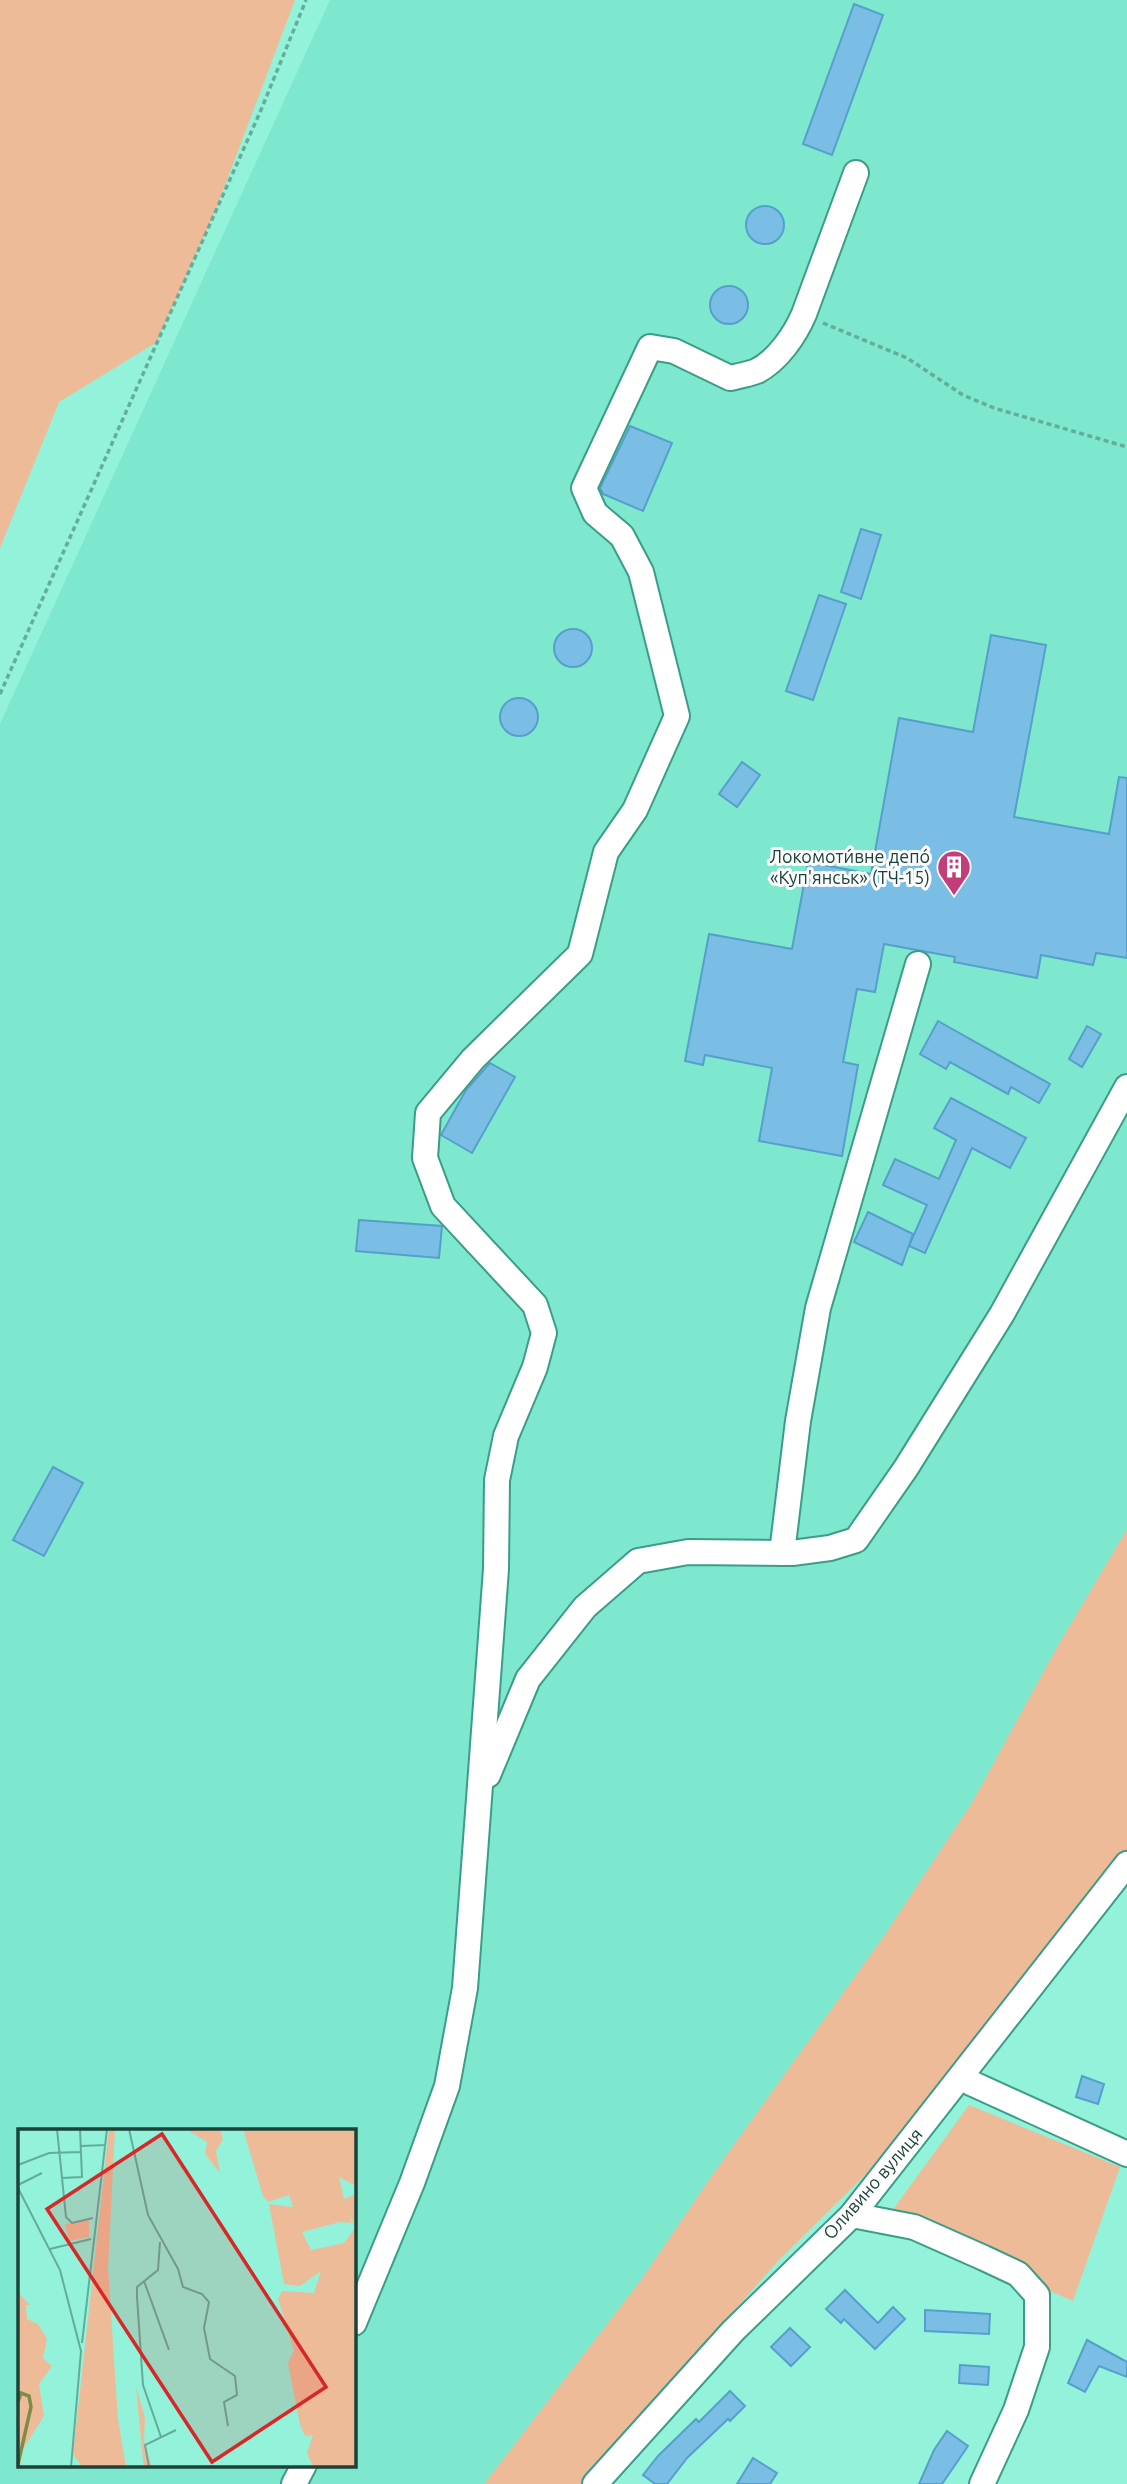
<svg xmlns="http://www.w3.org/2000/svg" width="1127" height="2484" font-family="Ubuntu,sans-serif">
	<style>
		.built { fill: #7de8ce; fill-rule: evenodd }
		.green { fill: #eebb98 }
		.building { fill: #7abee6; stroke: #55a0ca; stroke-width: 2 }
		.lines { fill: none; stroke-linecap: round; stroke-linejoin: round }
		.minor-casing { stroke: #3b9d88; stroke-width: 28 }
		.path { stroke: #63ad9a; stroke-width: 3.5; stroke-dasharray: 5 3.5; stroke-linecap: butt }
		.minor { stroke: #fff; stroke-width: 24 }
		.labels { text-anchor: middle; stroke-width: 6; stroke-linejoin: round; paint-order: stroke }
		.poi-label { font-size: 18px; fill: #1b433a; stroke: #fdfdfd; text-anchor: end }
		.street-label { font-size: 18px; fill: #1b433a; stroke: #fdfdfd }
		.inset-river { fill: none; stroke: #818b49; stroke-width: 3.5 }
		.inset-road { fill: none; stroke: #63ac9a; stroke-width: 2 }
		.view { fill: #d62828; fill-opacity: 0.15; stroke: #d62828; stroke-width: 3.5 }
		.inset-edge { fill: none; stroke: #1b433a; stroke-width: 3.5 }
	</style>
	<rect width="100%" height="100%" fill="#93f2da"/>
	<path class="built" d="M330,0H1127V1547L989,1790L501,2484H0V724ZM19,2130H354V2465H19Z"/>
	<g class="green">
		<path d="M0,0H295L215,212L157,342L59,402L0,548Z"/>
		<path d="M1127,1529V1852L912,2124L863,2177L779,2260L580,2484H484L641,2280L713,2174L884,1936L973,1801L1056,1649Z"/>
		<path d="M969,2105L1120,2167L1073,2301L967,2255L889,2215Z"/>
	</g>
	<g class="building">
		<path d="M854,4L883,15L832,155L803,144Z"/>
		<circle cx="765" cy="225" r="19"/>
		<circle cx="729" cy="305" r="19"/>
		<path d="M630,426L672,443L643,511L603,494L600,488Z"/>
		<path d="M861,529L881,535L861,599L841,592Z"/>
		<path d="M819,595L846,604L813,700L786,691Z"/>
		<circle cx="573" cy="648" r="19"/>
		<path d="M991,635L1046,645L1014,817L1109,834L1119,777L1127,778V958L1096,953L1093,965L1041,955L1037,978L954,962L955,957L884,944L875,992L857,989L843,1062L858,1065L842,1156L759,1141L772,1068L705,1055L703,1065L685,1061L709,934L792,949L808,862L871,874L899,718L973,732Z"/>
		<circle cx="519" cy="717" r="19"/>
		<path d="M742,762L760,775L737,807L719,794Z"/>
		<path d="M938,1021L1050,1084L1039,1103L1011,1087L1008,1094L950,1062L946,1069L920,1054Z"/>
		<path d="M1087,1026L1101,1034L1082,1067L1069,1059Z"/>
		<path d="M490,1063L515,1077L472,1153L441,1135L466,1090Z"/>
		<path d="M951,1098L1026,1138L1010,1168L972,1148L925,1253L909,1246L927,1205L883,1185L895,1159L939,1179L956,1140L934,1128Z"/>
		<path d="M868,1212L913,1234L902,1265L854,1242Z"/>
		<path d="M359,1220L442,1226L439,1258L356,1251Z"/>
		<path d="M53,1467L83,1483L44,1556L13,1540Z"/>
		<path d="M1082,2076L1104,2084L1098,2104L1076,2097Z"/>
		<path d="M845,2290L878,2323L893,2307L905,2319L875,2349L844,2319L841,2323L826,2309Z"/>
		<path d="M925,2310L990,2314L989,2334L925,2331Z"/>
		<path d="M790,2328L810,2347L791,2366L771,2347Z"/>
		<path d="M1087,2340L1127,2362V2377L1099,2366L1085,2392L1068,2383Z"/>
		<path d="M960,2365L989,2367L988,2385L959,2383Z"/>
		<path d="M730,2391L745,2406L730,2421L728,2419L687,2458L667,2484H655L643,2475L658,2456L696,2419L699,2422Z"/>
		<path d="M947,2431L968,2446L942,2484H919L934,2450Z"/>
		<path d="M753,2458L777,2473L770,2484H737Z"/>
	</g>
	<g class="lines">
		<g class="minor-casing">
			<g id="minor">
				<path d="M782,1553L798,1421L818,1308L918,964"/>
				<path d="M488,1775L528,1679L585,1607L638,1561L688,1552L792,1553L830,1548L856,1540L906,1468L1002,1314L1127,1087"/>
				<path d="M962,2076L971,2083L1127,2154"/>
				<path d="M852,2215L914,2227L984,2258L1018,2274L1037,2295V2347L1016,2410L982,2484"/>
				<path d="M354,2323L412,2183L447,2086L465,1988L496,1569L497,1480L506,1436L535,1367L544,1333L535,1305L443,1206L425,1158L428,1113L473,1059L580,954L606,852L635,810L677,716L641,572L622,536L595,513L584,488L650,347L674,351L730,378C739,376 749,374 757,371C778,360 795,335 804,314L856,173"/>
				<path d="M294,2484L304,2465"/>
				<path d="M595,2484L733,2331L852,2215L1127,1864"/>
			</g>
		</g>
		<g class="path">
			<path d="M823,323L907,358L963,395L994,408L1127,447"/>
			<path d="M0,694L261,110L306,0"/>
		</g>
		<use href="#minor" class="minor"/>
	</g>
	<defs>
		<g id="building-pin" transform="scale(1.75)"><path d="M0 17L-7.5 6A9.5 9.5 0 1 1 7.5 6Z" fill="#c43d7b" stroke="#fdfdfd"/><path d="M-4-6H4V6H1V3H-1V6H-4ZM-2.5-4.3h1.7v1.8h-1.7ZM.8-4.3h1.7v1.8H.8ZM-2.5-1h1.7V.8h-1.7ZM.8-1h1.7V.8H.8Z" fill="#fff"/></g>
	</defs>
	<g fill-rule="evenodd">
		<use href="#building-pin" x="954" y="867"/>
	</g>
	<g class="labels">
		<g class="poi-label">
			<text x="930" y="863">Локомоти́вне депо́<tspan x="930" dy="21">«Куп'янськ» (ТЧ-15)</tspan></text>
		</g>
		<g class="street-label">
			<text transform="translate(873 2184) rotate(-49)" y="6">Оливино вулиця</text>
		</g>
	</g>
	<g transform="translate(18 2129)">
		<rect width="338" height="338" fill="#93f2da"/>
		<path d="M91,0H97L90,139L100,290L108,338H64L55,325ZM168,0H202L205,10L198,22L202,44L187,25L189,13ZM225,0H338V57L321,48L326,70L338,65V338H295L289,324L295,306L287,307L282,296L270,234L276,221L260,170L264,162L296,164L303,142L282,157L266,155L251,75L275,78L271,66L250,73L245,67ZM332,87L337,99L326,114L293,121L284,103L322,93L333,94ZM71,91V108L51,112L47,95ZM0,163L12,176H8L9,190L20,195L29,210L25,229L34,237L21,255L26,287L5,320L2,338ZM118,257L127,289L126,311L134,338H126L125,332Z" fill="#eebb98" fill-rule="evenodd"/>
		<path class="inset-river" d="M0,273L3,264L11,267L13,278L0,335"/>
		<path class="inset-road" d="M39,0L48,88L54,94L75,89M111,0L130,86L160,140L165,158L184,165L191,173L186,199L192,230L217,247L219,266L206,273L210,297M63,17L88,16M0,36L31,24L63,23M43,49L64,48L62,0M0,56L24,44M0,59L42,141L63,222L53,338M142,113L140,141L119,158V168L125,256L143,308M32,120L73,110M126,152L151,221M64,214L89,0M131,338L127,316L158,301"/>
		<path class="view" d="M144,5L308,258L194,333L29,80Z"/>
		<rect width="338" height="338" class="inset-edge"/>
	</g>
</svg>
